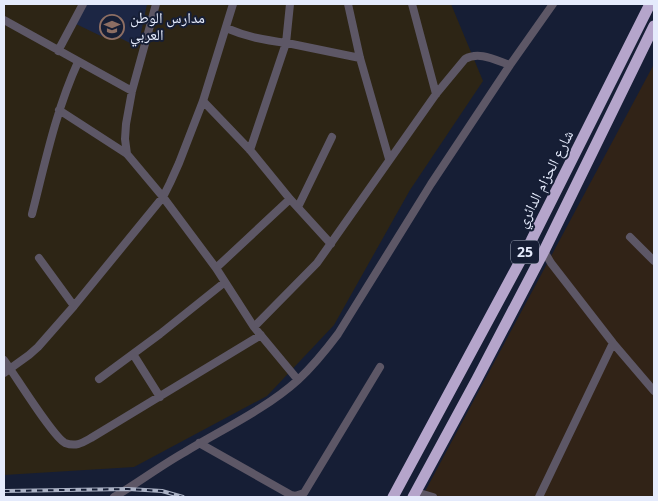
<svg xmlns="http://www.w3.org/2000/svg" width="658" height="501" viewBox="0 0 658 501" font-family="'Open Sans','Noto Naskh Arabic',sans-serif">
<rect width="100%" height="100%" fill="#161e35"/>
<!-- commercial -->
<path fill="#2d2515" d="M 4,4 L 451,4 L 483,81 L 410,190 L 334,325 L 267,396 L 134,467 L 4,475 Z"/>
<!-- industrial -->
<path fill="#312317" d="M 654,64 L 654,497 L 422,497 Z"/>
<!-- built -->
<path fill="#1c2644" d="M 87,4 L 147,4 L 138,47 L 106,31 L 103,37 L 76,24 Z"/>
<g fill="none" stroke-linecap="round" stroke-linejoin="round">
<!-- minor -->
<path stroke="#5d5766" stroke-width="8" d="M 348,4 L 360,58 L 389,159
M 412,4 L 436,94
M 4,20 L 132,91
M 226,28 C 247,37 264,40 287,43 C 311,48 336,53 360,58
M 58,51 L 83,4
M 203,101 L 250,150 L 290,199 L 331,244
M 59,110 L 127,154 L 163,197 L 216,268 L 254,327 L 298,380
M 250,150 L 286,43 L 290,4
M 127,154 L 125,139 L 126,124 L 132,91 L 156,4
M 298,207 L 332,137
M 32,214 C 45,163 56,110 78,62
M 630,237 L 654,261
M 544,251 L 551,263 L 613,343 L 654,391
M 39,258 L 74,306
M 216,268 L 290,199
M 254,327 L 317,263 L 436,94 L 465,59 C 479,51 495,60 510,65
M 133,354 L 160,397
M 4,360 C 15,375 53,437 65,443 C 76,447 82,443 91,438 L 261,335
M 4,373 L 29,355 L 38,347 L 74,306 L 163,197 L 170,183 L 179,163 L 203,101 L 233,4
M 99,379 L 160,334 L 225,282
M 199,443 L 291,495 L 295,496 L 304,493 L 380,367
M 416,492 L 433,497
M 114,497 C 138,483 160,466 185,452 C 221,430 266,409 298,380 C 313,366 326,350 338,334 L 431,184 L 510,65 L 553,4
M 539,497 L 613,343"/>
<!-- highway -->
<path stroke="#b5a5cb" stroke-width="11" d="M 393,497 L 531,241 L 650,4
M 413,497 L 477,379 L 544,251 L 654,26"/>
<defs>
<path id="rail" d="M 4,491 L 128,489 L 162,491 L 183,497"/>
</defs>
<!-- rail casing -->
<use href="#rail" stroke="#abb2c5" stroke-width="4"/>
<!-- rail -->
<use href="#rail" stroke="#161e35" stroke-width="2" stroke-dasharray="5.5" stroke-linecap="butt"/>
</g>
<!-- icons -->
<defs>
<symbol id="school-ring" viewBox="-11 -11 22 22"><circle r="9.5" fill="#161e35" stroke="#8d6e63" stroke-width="1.5"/><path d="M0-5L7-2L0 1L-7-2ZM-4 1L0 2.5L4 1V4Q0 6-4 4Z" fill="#8d6e63"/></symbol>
</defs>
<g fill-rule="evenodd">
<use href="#school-ring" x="98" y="13" width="28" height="28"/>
</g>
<g text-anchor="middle" stroke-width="4" stroke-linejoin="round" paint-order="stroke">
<!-- shield labels -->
<rect fill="#161e35" stroke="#a7aec0" stroke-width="1" x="511" y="240.5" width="28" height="23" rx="4"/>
<g font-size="14" font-weight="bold" fill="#e5ebfc">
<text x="525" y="257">25</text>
</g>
<!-- poi labels -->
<g font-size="15" fill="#e5ebfc" stroke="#161e35" text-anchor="start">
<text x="130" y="23">مدارس الوطن<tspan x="130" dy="17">العربي</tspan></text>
</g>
<!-- street labels -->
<g font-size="15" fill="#e5ebfc" stroke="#161e35">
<text transform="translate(545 179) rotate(-63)" y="5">شارع الحزام الدائري</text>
</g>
</g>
<!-- border -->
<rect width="658" height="501" fill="none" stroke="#e5ebfc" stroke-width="10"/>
</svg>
